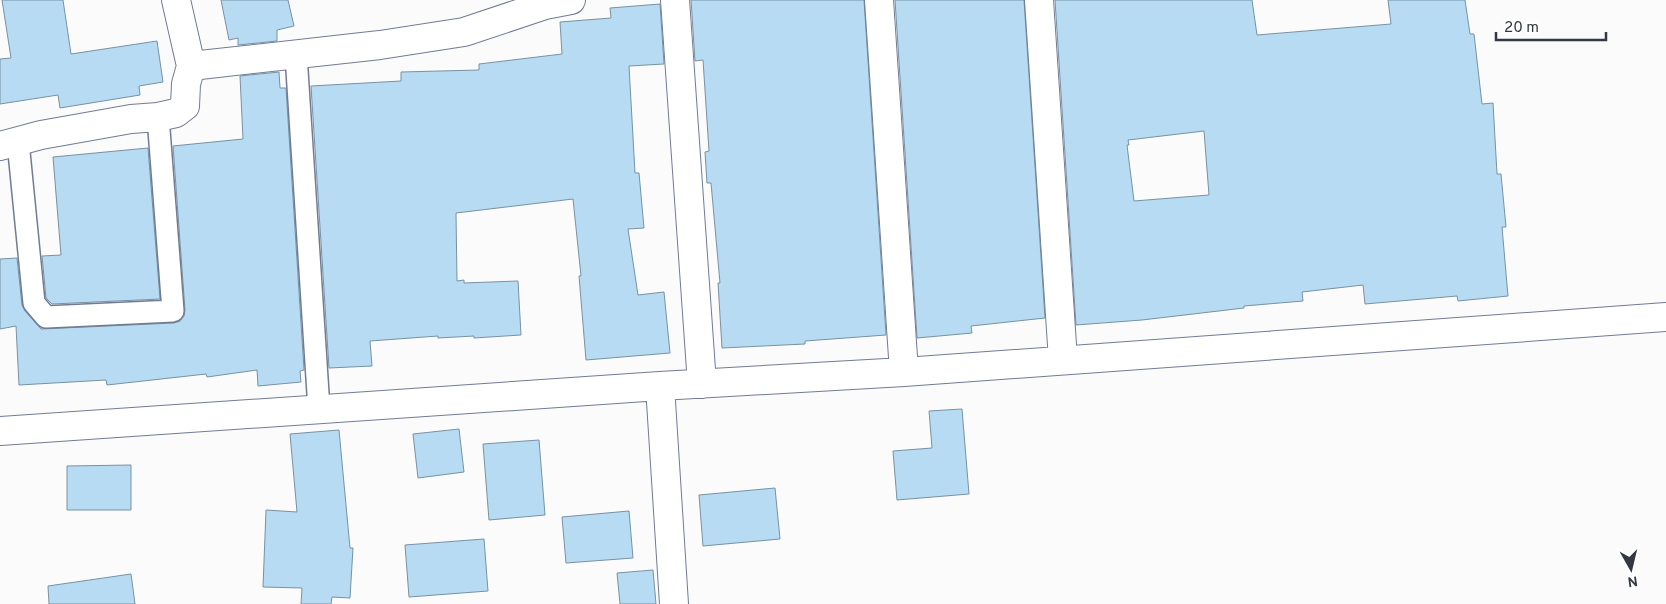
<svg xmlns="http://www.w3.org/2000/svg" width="1666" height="604" viewBox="0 0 1666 604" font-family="Overpass,sans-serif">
<rect width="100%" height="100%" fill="#fbfbfb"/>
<!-- building -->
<path fill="#b7dbf2" stroke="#7792a3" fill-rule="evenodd" d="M 2,0 L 63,0 L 71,54 L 157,41 L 163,82 L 139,86 L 140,95 L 60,108 L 58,95 L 0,104 L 0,59 L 11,58 Z
M 221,0 L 288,0 L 294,26 L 277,30 L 277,41 L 238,45 L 238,38 L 229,40 Z
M 691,0 L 864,0 L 886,335 L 805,341 L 805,344 L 722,348 L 718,283 L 720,283 L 711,183 L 707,183 L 705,152 L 709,151 L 703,60 L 695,61 Z
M 895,0 L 1024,0 L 1045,318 L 971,326 L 972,333 L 917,338 Z
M 1055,0 L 1252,0 L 1257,35 L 1391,24 L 1388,0 L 1465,0 L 1470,34 L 1474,34 L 1482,104 L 1493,103 L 1497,174 L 1501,174 L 1506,227 L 1502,227 L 1508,296 L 1458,301 L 1457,296 L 1365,304 L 1363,285 L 1302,292 L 1303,301 L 1244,306 L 1244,308 L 1142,320 L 1076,325 ZM 1204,131 L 1209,195 L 1134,201 L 1127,145 L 1129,145 L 1128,140 Z
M 660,4 L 664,64 L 629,66 L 635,173 L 639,173 L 644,228 L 628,229 L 638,295 L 664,292 L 670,353 L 586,360 L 579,276 L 581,276 L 573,199 L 456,213 L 457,281 L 464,280 L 464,283 L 518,281 L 521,335 L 474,338 L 474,336 L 438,338 L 438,336 L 370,341 L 372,366 L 329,368 L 311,86 L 401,81 L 401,72 L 479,70 L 479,64 L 562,54 L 560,22 L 611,18 L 610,8 Z
M 279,72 L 280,88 L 286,88 L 304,370 L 300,371 L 301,382 L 258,386 L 257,370 L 207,377 L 206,374 L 107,385 L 106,380 L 19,385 L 16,326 L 0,329 L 0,259 L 17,258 L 22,305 L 25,311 L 41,329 L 174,323 L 180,321 L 184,316 L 185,310 L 173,146 L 243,139 L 240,76 Z
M 148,148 L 160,299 L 52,304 L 46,298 L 42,256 L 61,255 L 53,157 Z
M 962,409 L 969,494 L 897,500 L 893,451 L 932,448 L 929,411 Z
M 459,429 L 464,472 L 418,478 L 413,434 Z
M 339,430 L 350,548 L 353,548 L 350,598 L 332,597 L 331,604 L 301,604 L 302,588 L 263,587 L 266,510 L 297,512 L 290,434 Z
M 539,440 L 545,515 L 489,520 L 483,444 Z
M 131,465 L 131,510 L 67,510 L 67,466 Z
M 775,488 L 780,539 L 703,546 L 699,495 Z
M 629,511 L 633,558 L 566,563 L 562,517 Z
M 484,539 L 488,591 L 409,597 L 405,545 Z
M 653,570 L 656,604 L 620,604 L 617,573 Z
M 131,574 L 135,604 L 49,604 L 48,586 Z"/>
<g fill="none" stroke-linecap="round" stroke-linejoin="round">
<defs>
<path id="service" d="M 296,55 L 319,409
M 18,142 L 34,303 L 46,317 L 173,311 L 158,117"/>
<path id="minor" d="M 675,0 L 702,384
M 879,0 L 904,372
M 1039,0 L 1063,360
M 191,66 L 380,45 L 464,32 L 545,5 L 571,0
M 0,146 L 41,135 L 131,119 L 158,117 L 176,113 L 185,106 L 186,84 L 191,66 L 176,0
M 660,386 L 674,604
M 0,431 L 660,386 L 904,372 L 1666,317"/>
</defs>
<!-- service casing -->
<use href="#service" stroke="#717b94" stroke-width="24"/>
<!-- minor casing -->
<use href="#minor" stroke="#717b94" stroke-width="30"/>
<!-- service -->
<use href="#service" stroke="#fff" stroke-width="21"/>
<!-- minor -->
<use href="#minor" stroke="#fff" stroke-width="28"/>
</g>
<!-- north arrow -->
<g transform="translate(1631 569) rotate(172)" stroke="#ffffff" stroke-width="4" paint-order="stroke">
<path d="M0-4L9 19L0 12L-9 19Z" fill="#333843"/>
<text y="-8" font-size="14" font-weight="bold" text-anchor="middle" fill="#333843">N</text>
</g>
<!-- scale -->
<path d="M1496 32v8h110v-8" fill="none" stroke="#333843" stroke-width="2.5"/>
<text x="1504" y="32" font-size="15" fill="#333843" stroke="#ffffff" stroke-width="4" paint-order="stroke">20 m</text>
</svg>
